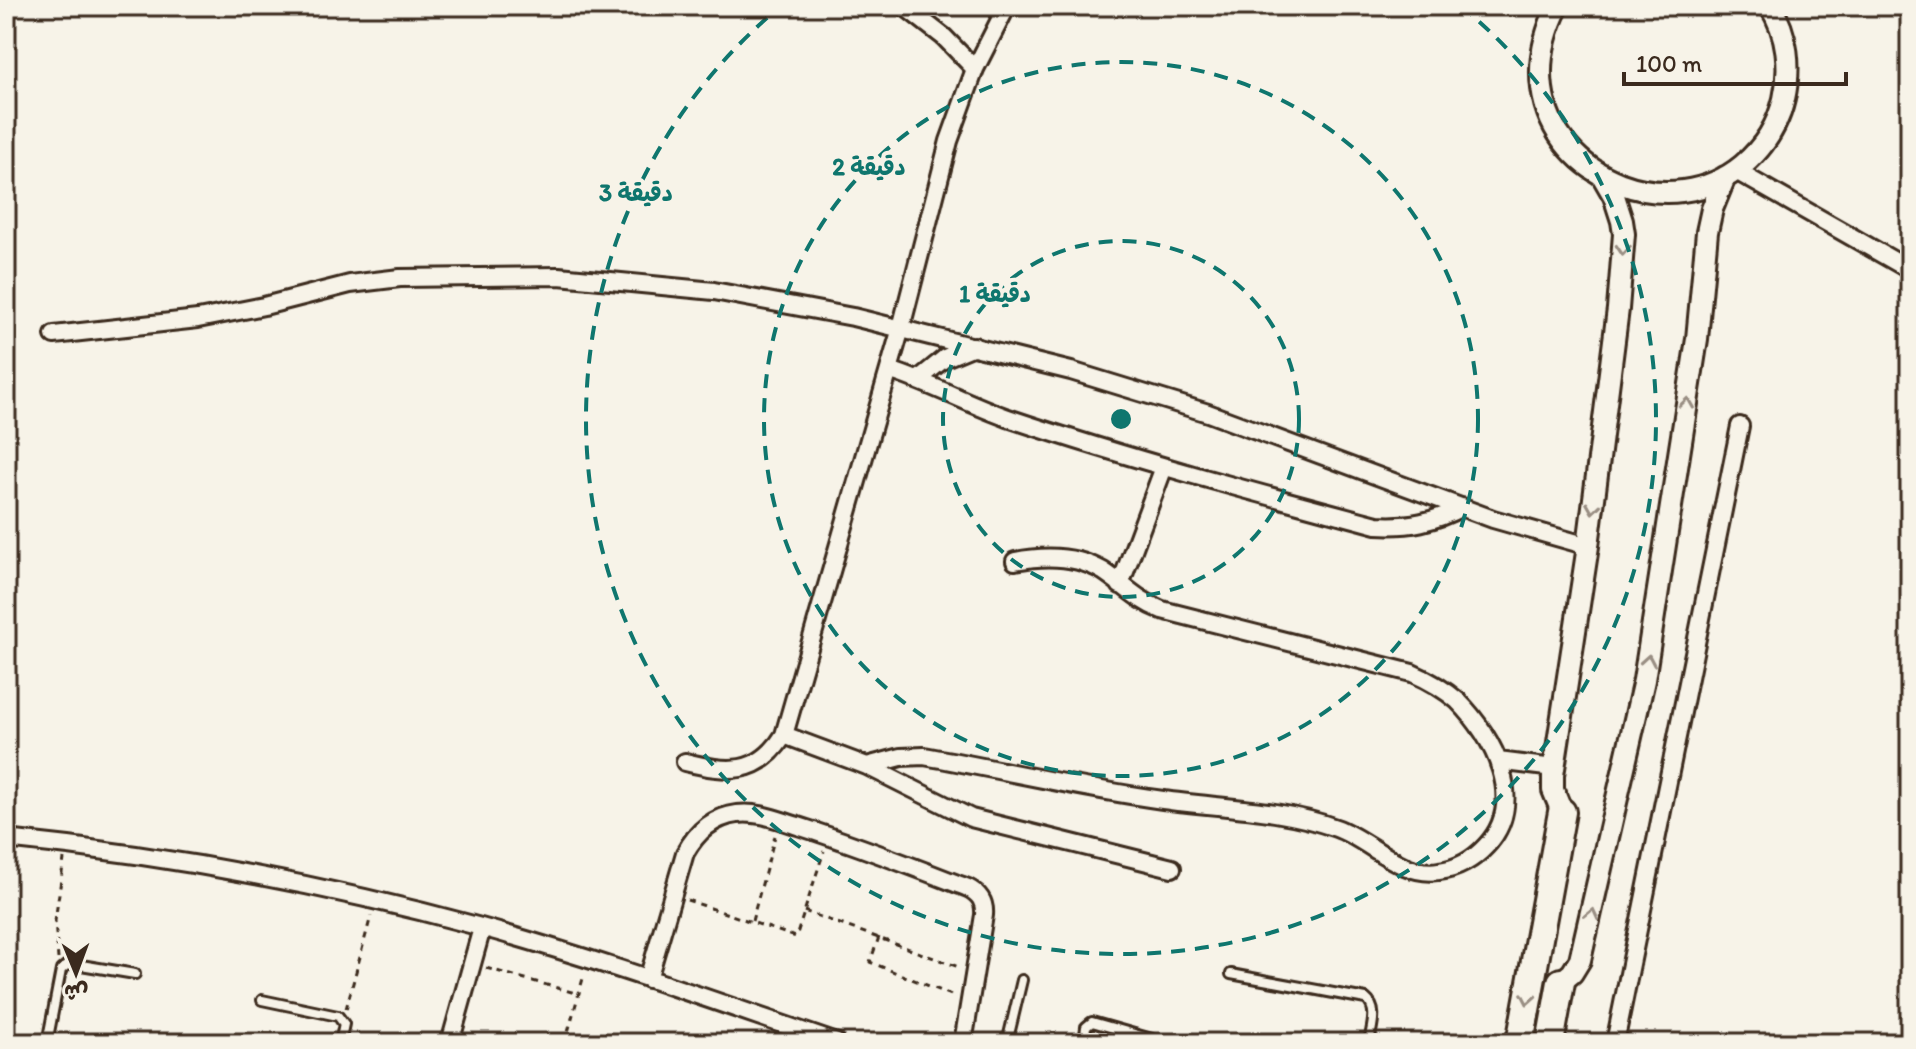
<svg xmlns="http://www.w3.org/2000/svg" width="1916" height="1049" viewBox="0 0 1916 1049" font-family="Itim,'Playpen Sans Arabic',sans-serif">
<rect width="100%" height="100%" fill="#f7f3e8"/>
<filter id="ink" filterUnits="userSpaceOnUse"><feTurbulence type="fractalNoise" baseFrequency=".0125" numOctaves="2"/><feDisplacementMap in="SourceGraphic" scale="16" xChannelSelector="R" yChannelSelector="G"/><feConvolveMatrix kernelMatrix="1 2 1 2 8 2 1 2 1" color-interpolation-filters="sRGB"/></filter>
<g filter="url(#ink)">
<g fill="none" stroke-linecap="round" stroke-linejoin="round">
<defs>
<path id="service" d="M 1231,974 L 1366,999 C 1379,1009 1371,1028 1369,1043
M 262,1000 L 338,1016 L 344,1024 L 340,1043
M 47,1043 L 61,970 L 67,965 L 75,964 L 135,974
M 1007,1043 L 1022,980
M 1084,1043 L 1086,1027 L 1092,1022 L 1166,1043"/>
<path id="minor" d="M 904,6 L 944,37 L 975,69
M 1736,171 L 1910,270
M 54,335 L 198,319 L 264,306 L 350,284 L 400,278 L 559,276 L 714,291 L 853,317 L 1071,371 L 1208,413 L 1493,519 L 1588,546
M 889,370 C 930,383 968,404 1008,418 C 1130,459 1253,492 1377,525 C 1409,527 1434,522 1462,507
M 919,379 L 945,358 L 974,346
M 1120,585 L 1164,467
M 784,735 L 867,766 L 971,818 L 1172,868
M 1498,761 L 1554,768
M 685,762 C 727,772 758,777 784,735 L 901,328 L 949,141 L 975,69 L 1007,6
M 867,766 L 901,757 L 924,756 C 1004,770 1082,789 1163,800 C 1220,808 1280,808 1336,828 C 1370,840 1400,877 1439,871 C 1457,869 1474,859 1486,846 C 1528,802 1494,737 1458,701 C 1444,689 1428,680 1412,673 L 1162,610 C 1138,601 1123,584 1103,571 C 1076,555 1045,555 1015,561
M 6,839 C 166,855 326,885 481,927 C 601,960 719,1003 837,1043
M 648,979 L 685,853 C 696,833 713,817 737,814 C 758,811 778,820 798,826 C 855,844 911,866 968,888 C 980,894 985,902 984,915 L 963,1043
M 450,1043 L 482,928
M 1615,1043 L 1740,426"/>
<path id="tertiary" d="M 1558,6 C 1545,32 1538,58 1542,88 C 1554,181 1672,224 1743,165 C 1763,148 1778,125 1784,99 C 1791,68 1788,34 1770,6
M 1562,812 L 1553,790 L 1553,775 L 1588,546 L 1618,309 L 1624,234 L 1622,221 L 1614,196 L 1603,177
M 1561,982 L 1572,973 L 1580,960 L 1644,680 L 1697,339 L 1707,232 L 1712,209 L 1725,177"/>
<path id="primary" d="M 1520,1043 L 1562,812
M 1550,1043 L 1561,982"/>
</defs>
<!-- service casing -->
<use href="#service" stroke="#3b2a1e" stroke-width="14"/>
<!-- minor casing -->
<use href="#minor" stroke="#3b2a1e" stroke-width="22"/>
<!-- tertiary casing -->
<use href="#tertiary" stroke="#3b2a1e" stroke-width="26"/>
<!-- primary casing -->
<use href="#primary" stroke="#3b2a1e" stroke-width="32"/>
<!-- path -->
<path stroke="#3b2a1e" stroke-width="3" stroke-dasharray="6 6" stroke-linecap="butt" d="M 687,900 L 796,937 L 824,851
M 804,911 L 959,967
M 752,921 L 775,836
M 879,937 L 870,962 L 956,997
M 58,959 L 55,921 L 64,859
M 486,968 L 579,994
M 346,1009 L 371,916
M 565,1043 L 584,975"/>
<!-- service -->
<use href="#service" stroke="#f7f3e8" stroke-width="8"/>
<!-- minor -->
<use href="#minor" stroke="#f7f3e8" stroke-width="16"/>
<!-- tertiary -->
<use href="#tertiary" stroke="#f7f3e8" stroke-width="20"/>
<!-- primary -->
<use href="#primary" stroke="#f7f3e8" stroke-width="26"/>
</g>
<!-- one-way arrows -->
<defs><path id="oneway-chevron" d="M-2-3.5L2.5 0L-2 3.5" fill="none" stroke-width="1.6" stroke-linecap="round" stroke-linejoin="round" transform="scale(2)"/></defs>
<g stroke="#998e83">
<use href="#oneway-chevron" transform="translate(1623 250) rotate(94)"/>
<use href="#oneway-chevron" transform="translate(1687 403) rotate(-82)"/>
<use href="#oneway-chevron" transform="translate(1593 508) rotate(98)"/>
<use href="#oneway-chevron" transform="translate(1648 660) rotate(-80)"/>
<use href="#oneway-chevron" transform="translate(1592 914) rotate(-77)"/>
<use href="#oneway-chevron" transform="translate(1528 999) rotate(100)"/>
</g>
</g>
<!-- distance rings -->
<g fill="none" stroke="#0f766e" stroke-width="4" stroke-dasharray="14 10">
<circle cx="1121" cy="419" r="178"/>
<circle cx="1121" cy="419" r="357"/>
<path d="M1461 6A535 535 0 1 1 781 6"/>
</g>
<circle cx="1121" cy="419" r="12" fill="#0f766e" stroke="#f7f3e8" stroke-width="4"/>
<g font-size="24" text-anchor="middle" font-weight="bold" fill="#0f766e" stroke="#f7f3e8" stroke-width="8" stroke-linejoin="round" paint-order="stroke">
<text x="869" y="175">2 دقيقة</text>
<text x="636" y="201">3 دقيقة</text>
<text x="995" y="302">1 دقيقة</text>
</g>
<!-- margin -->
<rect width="1916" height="1049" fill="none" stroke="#f7f3e8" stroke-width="32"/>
<rect x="16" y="16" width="1884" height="1017" fill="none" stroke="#3b2a1e" stroke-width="3" filter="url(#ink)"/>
<!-- north arrow -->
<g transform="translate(76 973) rotate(179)" stroke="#f7f3e8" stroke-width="6" paint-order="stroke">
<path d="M0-6L14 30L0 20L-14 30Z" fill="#3b2a1e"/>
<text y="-12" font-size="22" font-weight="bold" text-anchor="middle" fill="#3b2a1e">ش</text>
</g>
<!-- scale -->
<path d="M1624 72v12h222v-12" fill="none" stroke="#3b2a1e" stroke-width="4"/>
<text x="1636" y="72" font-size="24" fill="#3b2a1e" stroke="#f7f3e8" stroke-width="6" paint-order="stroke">100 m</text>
</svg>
